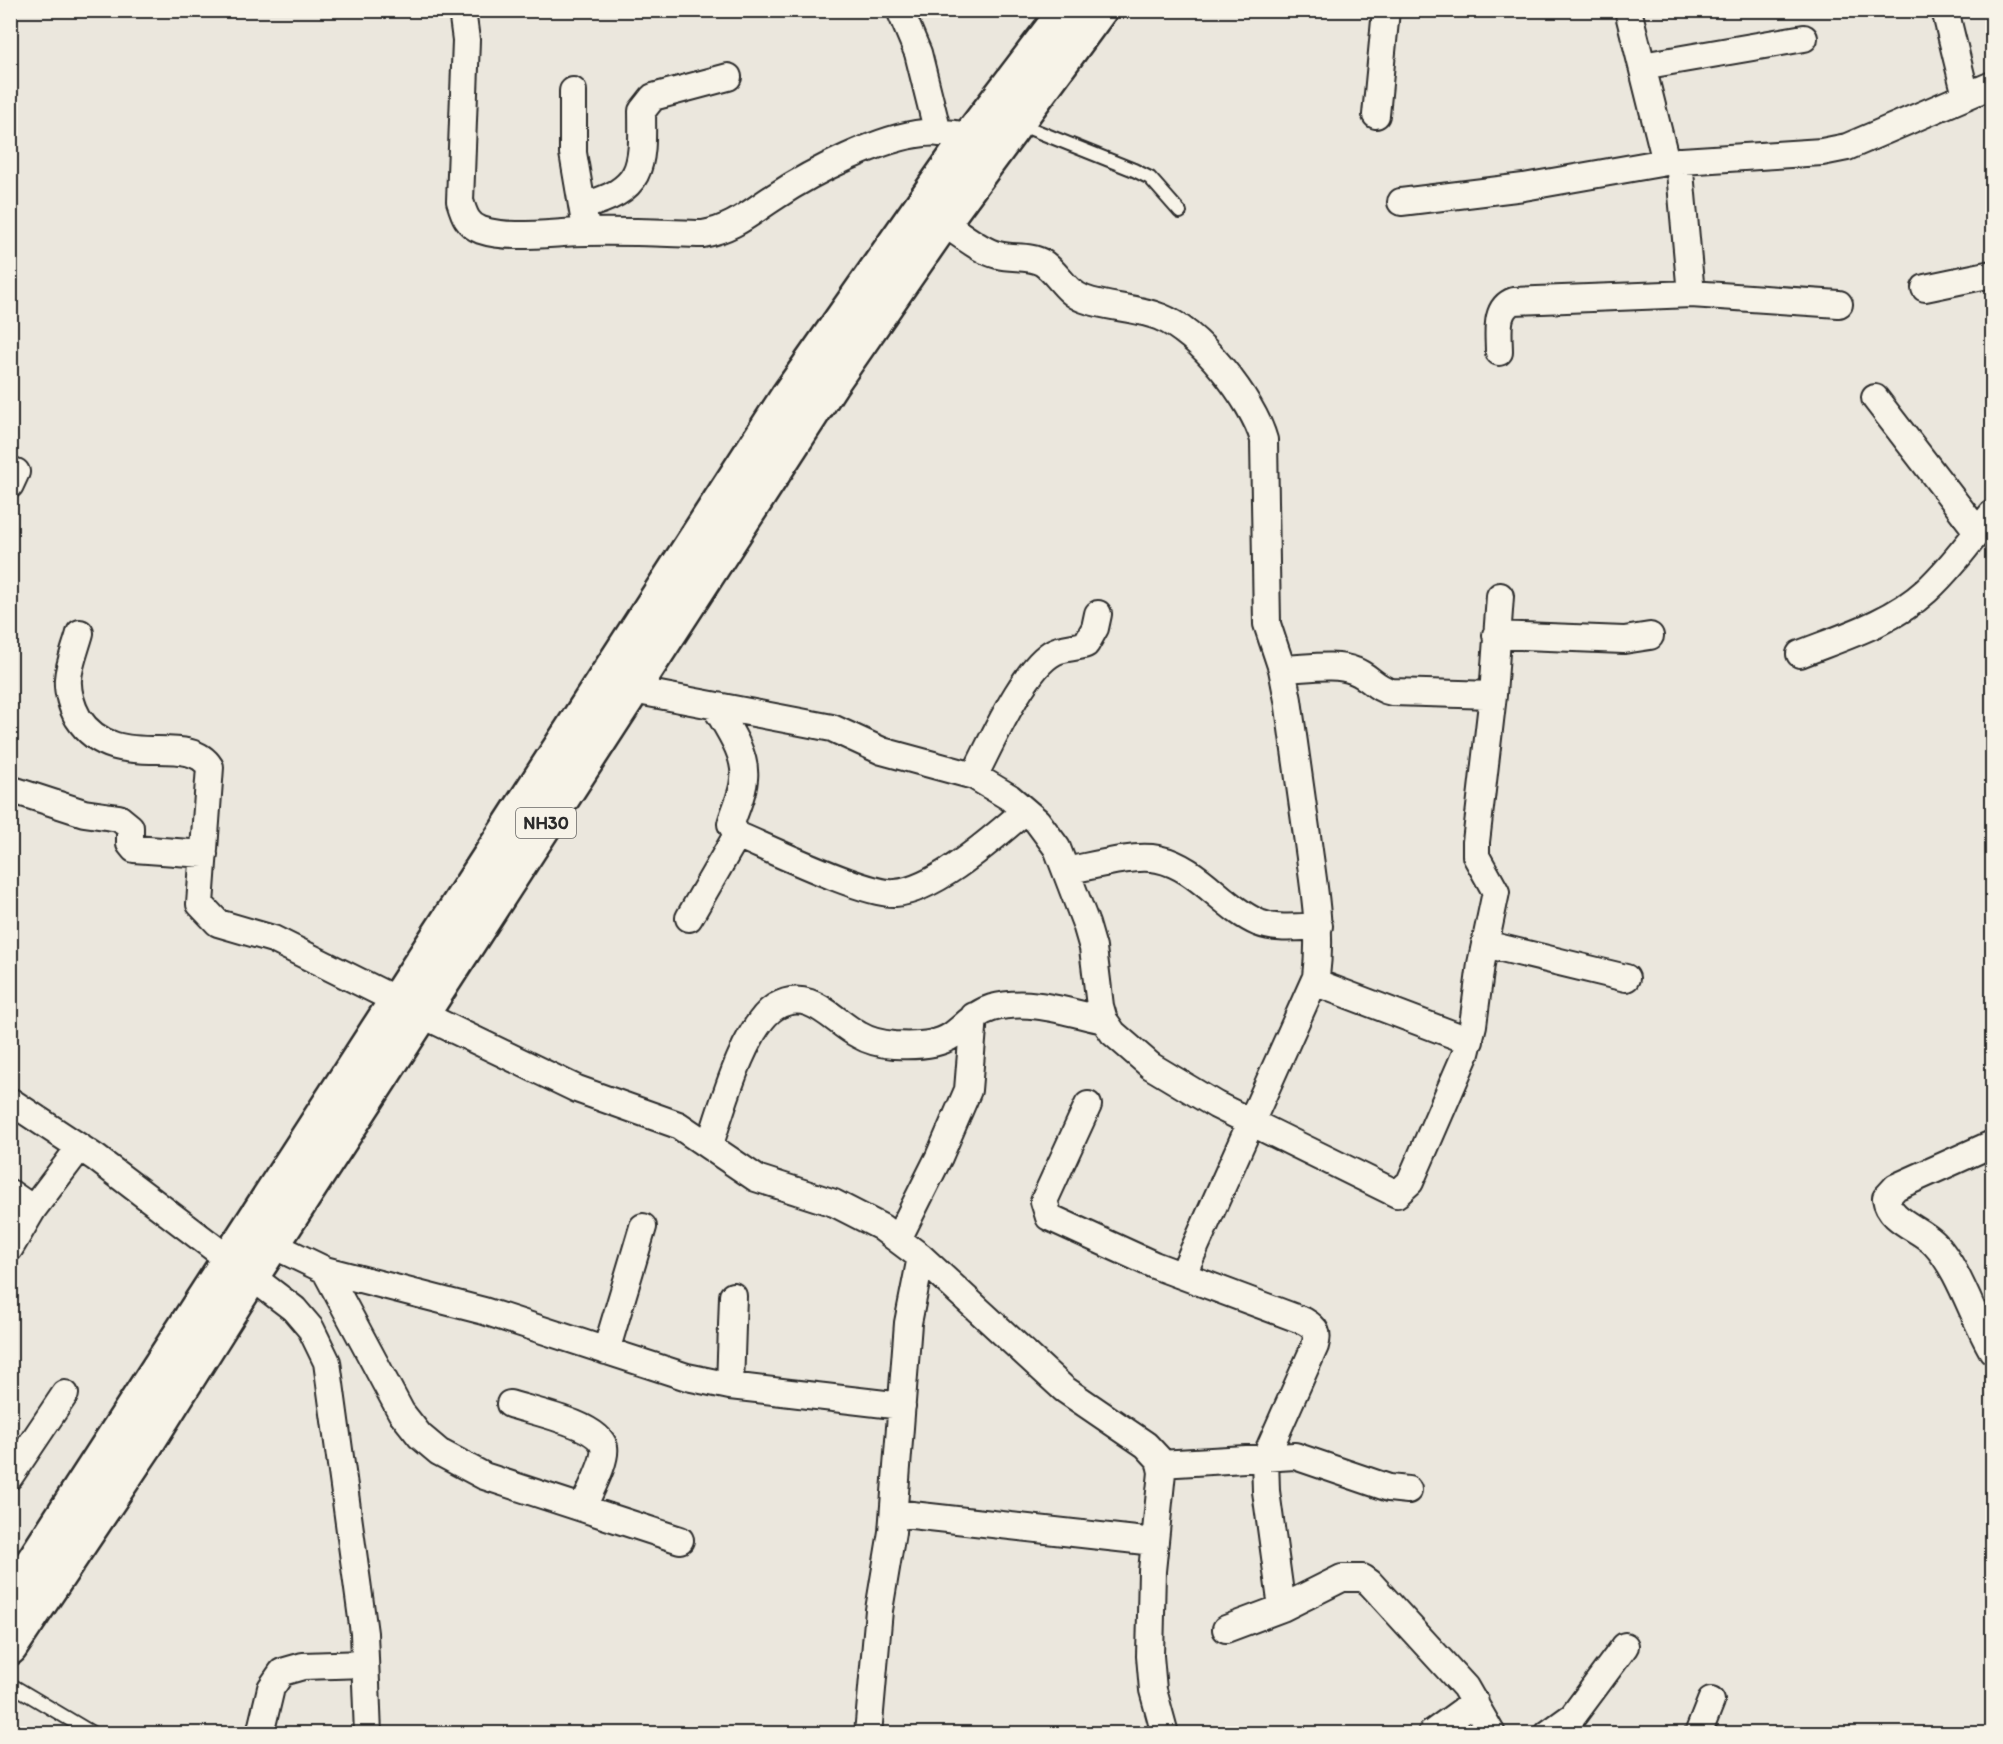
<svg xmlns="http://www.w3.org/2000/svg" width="2003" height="1744" viewBox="0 0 2003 1744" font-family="Itim,sans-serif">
<rect width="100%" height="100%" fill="#ebe7dd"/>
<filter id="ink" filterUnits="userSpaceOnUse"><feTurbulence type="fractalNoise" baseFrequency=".0167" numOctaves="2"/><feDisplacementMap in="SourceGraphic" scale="12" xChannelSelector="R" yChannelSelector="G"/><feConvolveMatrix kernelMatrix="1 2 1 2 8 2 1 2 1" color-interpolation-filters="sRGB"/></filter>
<g filter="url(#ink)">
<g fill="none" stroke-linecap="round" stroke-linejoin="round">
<defs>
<path id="lane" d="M 1019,124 L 1134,170 L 1150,178 L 1180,212
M 10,1684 L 94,1734"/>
<path id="street" d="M 462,10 L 466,40 L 460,201 C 464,214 467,225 481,230 C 510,240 556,232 587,232 C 626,231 665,233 703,234 C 735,228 749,213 776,196 C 812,172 881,137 924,133 C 939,131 955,134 970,136
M 900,10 L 918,53 L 938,133
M 1628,10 L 1666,162 L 1822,152 L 1847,147 L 1992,85
M 1945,10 L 1966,96
M 1642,66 L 1804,38
M 573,91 L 573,153 L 585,223
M 1376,115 L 1386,10
M 1679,161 L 1691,294 L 1839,304
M 1401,202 L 1524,187 L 1666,162
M 582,206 C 643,190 643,169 642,111 L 653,97 L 728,77
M 943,223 C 960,233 980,251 998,255 C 1013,259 1030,255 1043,263 C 1058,273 1065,292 1084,299 C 1108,308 1136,307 1160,317 C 1199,332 1253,400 1264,440 L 1267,624 L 1282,669 L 1288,700 C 1295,748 1301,795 1308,843 C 1314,888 1322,931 1316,977 L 1183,1274
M 1925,288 L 1992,274
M 1499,352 C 1499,334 1494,308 1514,301 L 1691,294
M 1875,398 L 1978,532
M 10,485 L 16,472
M 80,633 C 76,648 69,664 68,679 C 67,691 72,708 78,718 C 115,775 187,730 210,767 L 200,904 L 218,923 L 273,939 L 396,1000
M 1496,635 L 1624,640 L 1650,636
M 1800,654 C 1843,637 1891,623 1926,591 C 1951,568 1971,540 1992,514
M 1282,669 C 1303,669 1335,662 1355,671 C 1369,676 1376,689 1392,692 L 1493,695
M 633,690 L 832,728 L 882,751 L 974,776 L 1009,797 L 1037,821 L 1057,848 L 1086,924 L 1093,948 L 1100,1006 L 1104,1020 L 1113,1033 L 1151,1066 L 1216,1105 L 1397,1194 L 1410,1182 L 1466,1053 L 1473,1025 L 1481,964 L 1496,892 L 1476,856 L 1476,842 L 1493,695 L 1500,596
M 715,706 C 727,727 747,754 744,779 C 743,795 735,809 731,824 L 737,835 C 768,848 867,896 895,893 C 936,890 994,837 1025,811
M 974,776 C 990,746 1024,667 1054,652 C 1064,647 1076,648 1086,644 L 1095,628 L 1098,614
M 10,789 L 84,813 L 119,818 L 130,827 L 130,844 L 134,849 L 204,854
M 1066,871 C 1092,866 1133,854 1158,859 C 1198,867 1222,907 1259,923 C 1277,930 1299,927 1319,926
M 689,918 L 737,835
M 1485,944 L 1626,978
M 1314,982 L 1470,1041
M 421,1014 L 577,1089 L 678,1125 L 756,1178 L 834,1203 L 881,1227 L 921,1257 L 1064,1389 L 1146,1445 L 1159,1459 L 1162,1472 L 1152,1571 L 1150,1656 L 1153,1690 L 1165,1734
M 10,1101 L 96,1158 L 294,1309 L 311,1329 L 327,1362 L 364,1633 L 368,1734
M 1088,1105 L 1044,1201 L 1049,1217 L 1154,1265 L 1304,1321 C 1316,1328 1319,1333 1315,1346 L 1265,1458 L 1266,1491 L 1282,1608
M 710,1144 C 722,1108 744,1027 775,1007 C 810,986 832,1021 859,1035 C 869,1041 882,1044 894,1045 C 912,1046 936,1046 951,1036 C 965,1026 975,1013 992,1008 C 1029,998 1067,1012 1104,1020
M 1992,1144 L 1896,1187 L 1886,1198 C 1889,1221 1920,1228 1935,1244 C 1960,1271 1973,1318 1992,1350
M 10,1193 L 33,1209
M 898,1239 L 939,1157 L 968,1090 L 974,1016
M 273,1245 L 325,1270 L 484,1311 L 687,1377 L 730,1386 L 902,1406
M 10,1248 L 33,1209 L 80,1147
M 325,1270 L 401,1412 L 420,1436 L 439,1452 L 484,1476 L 680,1540
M 606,1351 L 643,1227
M 730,1386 L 733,1296
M 510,1404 C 531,1411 598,1424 604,1447 C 607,1461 588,1494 583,1508
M 1160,1464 L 1295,1456 L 1389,1488 L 1408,1490
M 10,1476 L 65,1394
M 894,1513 L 1154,1542
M 1226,1629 L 1282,1608 L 1342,1578 L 1363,1578 L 1370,1583 L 1465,1687 L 1492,1734
M 260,1734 L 271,1688 L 282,1672 L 303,1666 L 365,1664
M 868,1734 L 879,1610 L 892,1532 L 908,1323 L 921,1257
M 1431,1734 L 1475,1702
M 1548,1734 L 1573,1716 L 1625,1646
M 1698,1734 L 1711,1701"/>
<path id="highway" d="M 10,1597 L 787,397 L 970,136 L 1066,10
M 10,1648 L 146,1445 L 251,1278 L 832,383 L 943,223 L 1100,10"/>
</defs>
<!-- lane casing -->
<use href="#lane" stroke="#2b2b2b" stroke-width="16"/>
<!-- street casing -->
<use href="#street" stroke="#2b2b2b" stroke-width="30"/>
<!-- highway casing -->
<use href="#highway" stroke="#2b2b2b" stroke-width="38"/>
<!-- lane -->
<use href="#lane" stroke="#f7f3e8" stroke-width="12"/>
<!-- street -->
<use href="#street" stroke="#f7f3e8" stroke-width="26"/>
<!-- highway -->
<use href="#highway" stroke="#f7f3e8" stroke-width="33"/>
</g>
</g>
<g text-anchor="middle" stroke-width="4.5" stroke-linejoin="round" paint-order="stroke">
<!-- shield labels -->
<rect fill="#f7f3e8" stroke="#686764" stroke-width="1.5" x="516" y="808" width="60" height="30" rx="4.5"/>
<g font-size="18" font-weight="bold" fill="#2b2b2b">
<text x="546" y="829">NH30</text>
</g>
</g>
<!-- margin -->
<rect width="2003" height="1744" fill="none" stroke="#f7f3e8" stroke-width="36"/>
<rect x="18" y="18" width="1967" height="1708" fill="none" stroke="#2b2b2b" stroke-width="2" filter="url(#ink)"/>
</svg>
